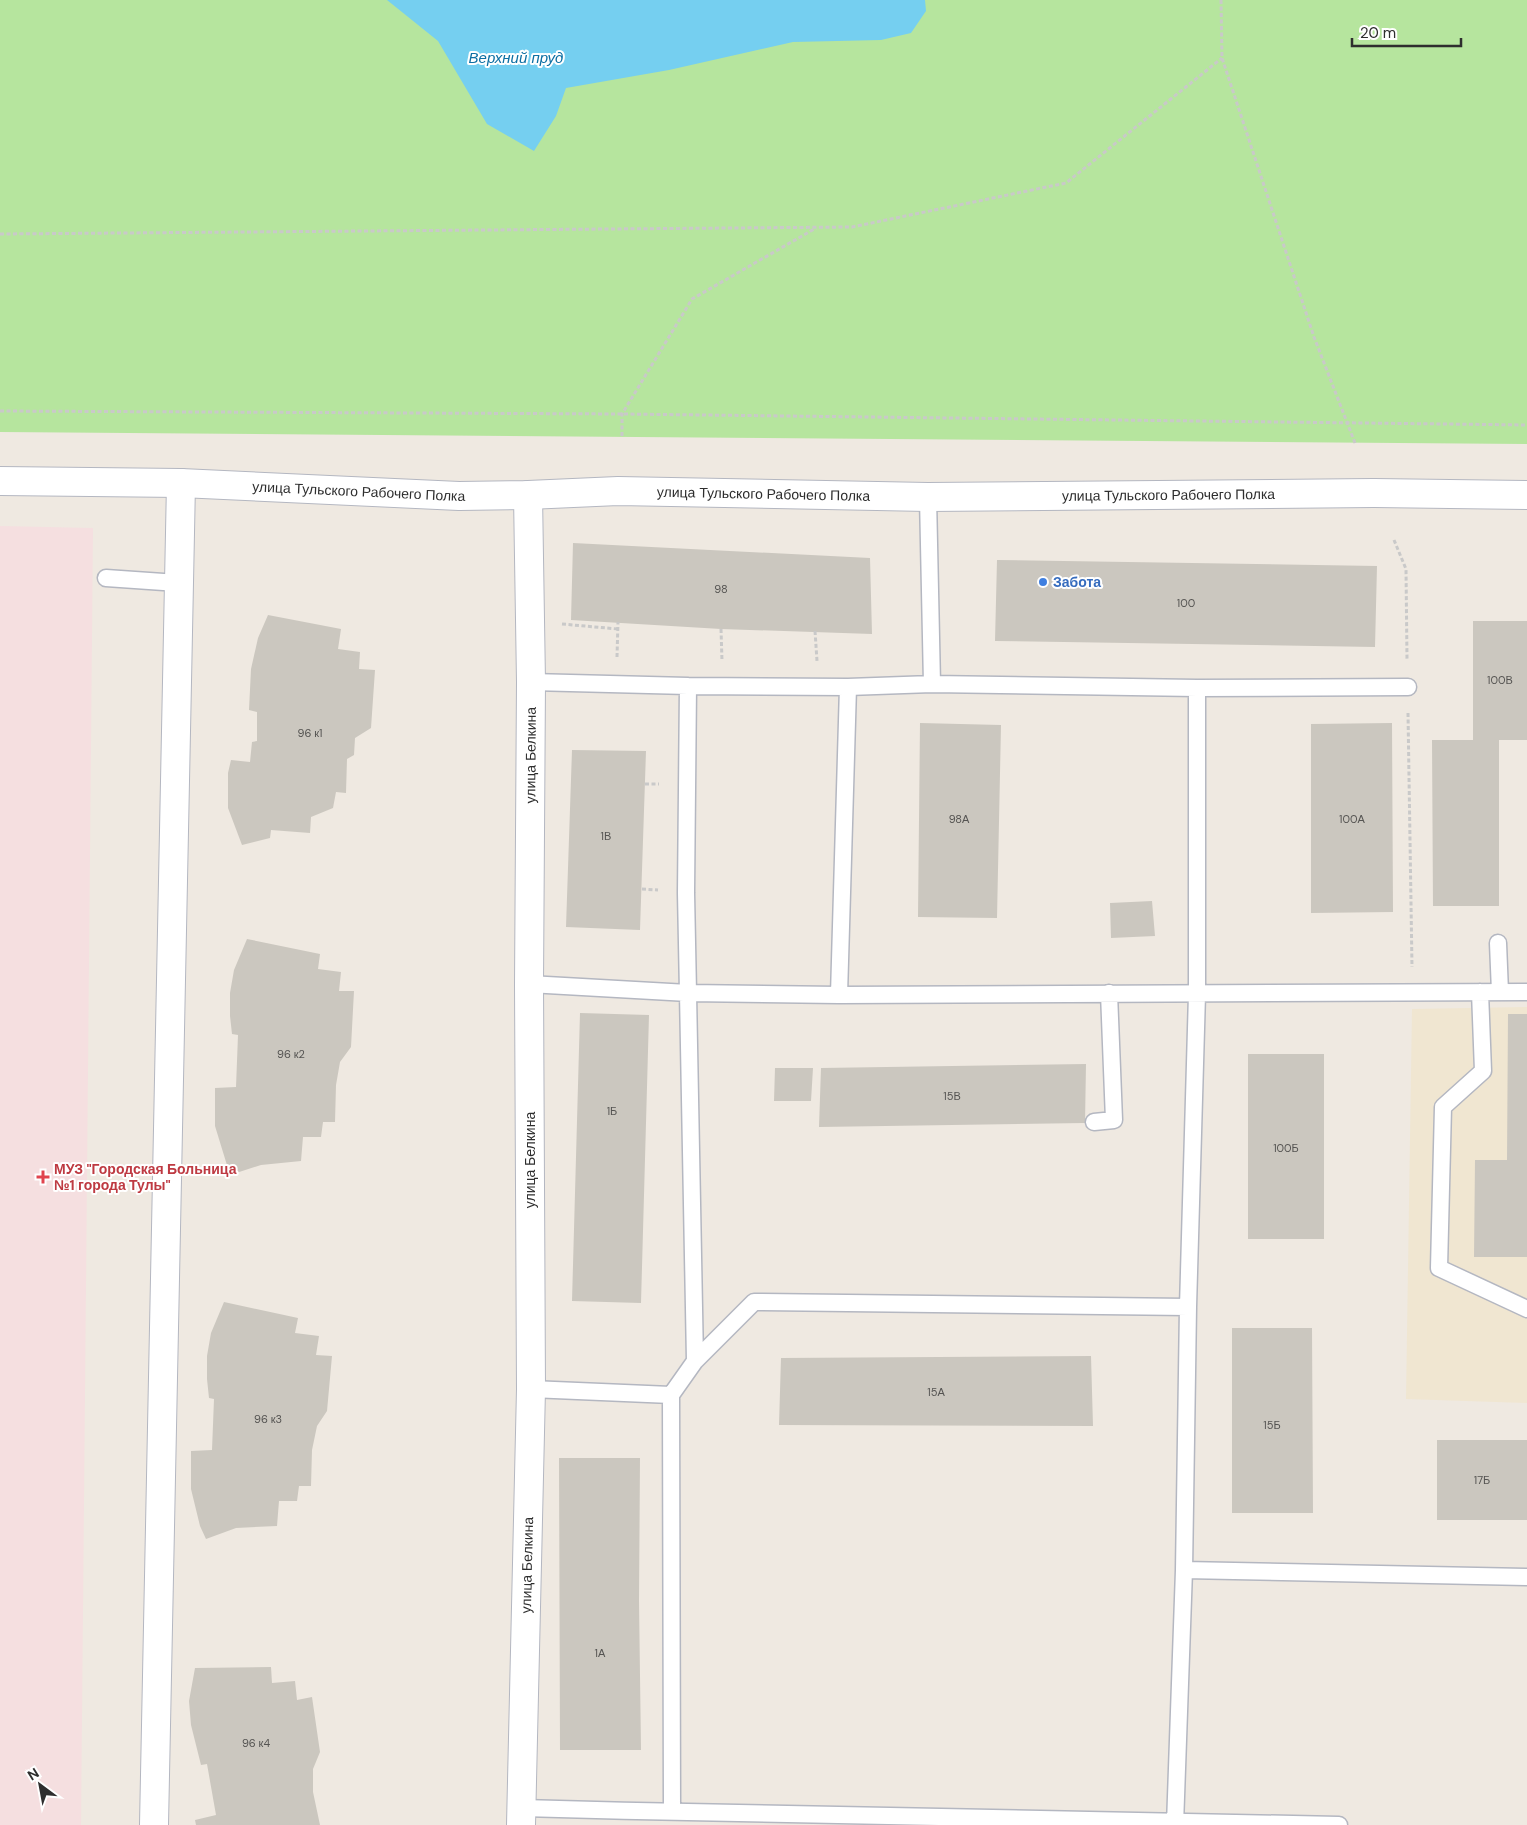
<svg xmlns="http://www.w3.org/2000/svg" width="1527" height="1825" viewBox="0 0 1527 1825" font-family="'DM Sans',sans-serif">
<rect width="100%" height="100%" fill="#efe9e1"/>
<!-- education -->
<path fill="#f0e6d1" d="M 1527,1007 L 1527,1403 L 1406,1399 L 1412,1009 Z"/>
<!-- medical -->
<path fill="#f5dfe0" d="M 0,526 L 93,528 L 81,1825 L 0,1825 Z"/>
<!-- green -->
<path fill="#b6e59e" d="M 0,0 L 1527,0 L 1527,444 L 0,432 Z"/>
<!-- water -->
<path fill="#75cff0" d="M 387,0 L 925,0 L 926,11 L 911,33 L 881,40 L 793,42 L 669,70 L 566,88 L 556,116 L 534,151 L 487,124 L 438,41 Z"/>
<!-- building -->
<path fill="#cbc7bf" d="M 573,543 L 870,558 L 872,634 L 721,629 L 571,620 Z
M 997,560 L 1377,566 L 1375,647 L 995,641 Z
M 268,615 L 341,629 L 338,649 L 360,652 L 359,669 L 375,670 L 371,728 L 355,738 L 354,755 L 347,759 L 346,793 L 336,792 L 333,808 L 311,817 L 310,833 L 271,830 L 270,838 L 242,845 L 228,808 L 228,773 L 231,760 L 250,762 L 252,742 L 257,741 L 257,712 L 249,710 L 251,669 L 258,638 Z
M 1473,621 L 1527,621 L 1527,740 L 1499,740 L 1499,906 L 1433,906 L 1432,740 L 1473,740 Z
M 920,723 L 1001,725 L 997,918 L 918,917 Z
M 1392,723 L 1393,912 L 1311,913 L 1311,724 Z
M 572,750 L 646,751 L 640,930 L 566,927 Z
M 1152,901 L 1155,936 L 1111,938 L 1110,903 Z
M 247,939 L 320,954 L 318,969 L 341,972 L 339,991 L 354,991 L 351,1047 L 340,1062 L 336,1085 L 335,1122 L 323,1122 L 321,1137 L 303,1137 L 301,1161 L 261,1165 L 230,1175 L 215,1126 L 215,1088 L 236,1087 L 238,1035 L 232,1034 L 230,1016 L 230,993 L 234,970 Z
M 580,1013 L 649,1015 L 641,1303 L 572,1301 Z
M 1508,1014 L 1527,1014 L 1527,1257 L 1474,1257 L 1475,1160 L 1507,1160 Z
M 1248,1054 L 1324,1054 L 1324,1239 L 1248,1239 Z
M 1086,1064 L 1085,1123 L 819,1127 L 821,1068 Z
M 775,1068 L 813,1068 L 811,1101 L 774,1101 Z
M 224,1302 L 298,1318 L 295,1333 L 319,1336 L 316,1355 L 332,1356 L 327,1411 L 317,1426 L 312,1450 L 311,1486 L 299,1486 L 297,1501 L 279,1501 L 277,1526 L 236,1528 L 206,1539 L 200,1526 L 191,1489 L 191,1451 L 212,1450 L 214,1399 L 209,1398 L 207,1379 L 207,1356 L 211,1333 Z
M 1232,1328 L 1312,1328 L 1313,1513 L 1232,1513 Z
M 1091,1356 L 1093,1426 L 779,1425 L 781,1358 Z
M 1437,1440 L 1527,1440 L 1527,1520 L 1437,1520 Z
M 559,1458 L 640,1458 L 639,1601 L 641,1750 L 560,1750 Z
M 271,1667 L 272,1683 L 295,1681 L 297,1700 L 312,1697 L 320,1752 L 313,1769 L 313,1792 L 320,1825 L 196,1825 L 195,1820 L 216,1815 L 207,1764 L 201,1765 L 191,1725 L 189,1701 L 195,1668 Z"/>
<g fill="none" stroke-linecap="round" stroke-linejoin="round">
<defs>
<path id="service" d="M 106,578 L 178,583
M 531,682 L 688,686 L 686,893 L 688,993 L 839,995 L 1527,992
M 932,684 L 1197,688 L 1408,687
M 688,686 L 848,687 L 839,995
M 848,687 L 932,684 L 928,497
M 1498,943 L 1500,992
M 529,984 L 688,993 L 695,1361 L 671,1395
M 1480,992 L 1483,1071 L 1443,1107 L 1439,1268 L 1527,1309
M 1094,1122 L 1114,1120 L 1109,993
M 1188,1307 L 1197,994 L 1197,688
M 695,1361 L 754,1302 L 1188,1307 L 1184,1570 L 1175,1825
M 531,1389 L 671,1395 L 672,1812
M 1184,1570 L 1527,1577
M 522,1808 C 794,1816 1066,1817 1339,1825"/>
<g id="minor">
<path id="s1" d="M 0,481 L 181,483 L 459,496 L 528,495 L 618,491 L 928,497 L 1374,493 L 1527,495"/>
<path d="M 154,1825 L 181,483"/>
<path id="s2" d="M 521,1825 L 531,1389 L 529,984 L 531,682 L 528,495"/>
</g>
</defs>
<!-- service casing -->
<use href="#service" stroke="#b4b7c1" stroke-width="19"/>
<!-- minor casing -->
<use href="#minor" stroke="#b4b7c1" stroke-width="30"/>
<!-- path -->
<path stroke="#c9c9c9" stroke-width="3" stroke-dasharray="4 2.5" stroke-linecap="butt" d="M 1221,0 L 1222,58 L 1314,337 L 1355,443
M 0,234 L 852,227 L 1066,183 L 1222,58
M 0,411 L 622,414 L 1527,425
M 622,436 L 622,414 L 692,299 L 816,228
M 1394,540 L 1406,569 L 1407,659
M 562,624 L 618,629
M 721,629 L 722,661
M 815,631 L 817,661
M 617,657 L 618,622
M 1408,713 L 1412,967
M 645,784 L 659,784
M 642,889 L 658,890"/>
<!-- service -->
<use href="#service" stroke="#fff" stroke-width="16"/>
<!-- minor -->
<use href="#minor" stroke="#fff" stroke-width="28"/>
</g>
<!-- markers -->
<circle fill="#3f7fe0" stroke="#fff" stroke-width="2" cx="1043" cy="582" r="5"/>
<path fill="#e0444e" stroke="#fff" stroke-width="2" d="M40.5 1169.5h5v5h5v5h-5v5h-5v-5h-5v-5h5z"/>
<g text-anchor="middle" stroke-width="4" stroke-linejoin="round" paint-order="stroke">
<!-- number labels -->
<g font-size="11" fill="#555452">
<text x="721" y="593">98</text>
<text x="1186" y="607">100</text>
<text x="1500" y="684">100В</text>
<text x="310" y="737">96 к1</text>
<text x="959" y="823">98А</text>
<text x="1352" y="823">100А</text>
<text x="606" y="840">1В</text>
<text x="291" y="1058">96 к2</text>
<text x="952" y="1100">15В</text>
<text x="612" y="1115">1Б</text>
<text x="1286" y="1152">100Б</text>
<text x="936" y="1396">15А</text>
<text x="268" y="1423">96 к3</text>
<text x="1272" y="1429">15Б</text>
<text x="1482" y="1484">17Б</text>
<text x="600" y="1657">1А</text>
<text x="256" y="1747">96 к4</text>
</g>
<!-- street labels -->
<g font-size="14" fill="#2e2e2e" stroke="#fff">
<text dy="5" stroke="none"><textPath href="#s1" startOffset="359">улица Тульского Рабочего Полка</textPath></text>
<text dy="5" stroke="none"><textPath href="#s1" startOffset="764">улица Тульского Рабочего Полка</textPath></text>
<text dy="5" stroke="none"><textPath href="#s1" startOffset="1169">улица Тульского Рабочего Полка</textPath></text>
<text dy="5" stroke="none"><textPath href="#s2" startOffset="1070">улица Белкина</textPath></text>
<text transform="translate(530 1160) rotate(-90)" y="5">улица Белкина</text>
<text dy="5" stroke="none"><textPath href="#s2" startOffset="260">улица Белкина</textPath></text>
</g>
<!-- shop labels -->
<g font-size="14" font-weight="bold" fill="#366cbe" stroke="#fff" text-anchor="start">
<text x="1053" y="587">Забота</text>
</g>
<!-- health labels -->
<g font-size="14" font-weight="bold" fill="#be3a42" stroke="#fff" text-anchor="start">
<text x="54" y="1174">МУЗ "Городская Больница<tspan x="54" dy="16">№1 города Тулы"</tspan></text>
</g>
<!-- water labels -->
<g font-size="15" font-style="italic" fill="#0d6fa3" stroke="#fff">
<text x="516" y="63">Верхний пруд</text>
</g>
</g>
<!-- north arrow -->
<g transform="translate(40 1785) rotate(328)" stroke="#ffffff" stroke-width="4" paint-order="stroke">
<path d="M0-4L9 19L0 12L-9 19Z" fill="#2e2e2e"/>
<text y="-8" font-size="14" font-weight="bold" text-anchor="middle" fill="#2e2e2e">N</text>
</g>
<!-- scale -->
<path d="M1352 38v8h109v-8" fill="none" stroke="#2e2e2e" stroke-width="2.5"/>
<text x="1360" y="38" font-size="15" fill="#2e2e2e" stroke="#ffffff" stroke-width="4" paint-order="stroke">20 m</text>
</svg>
